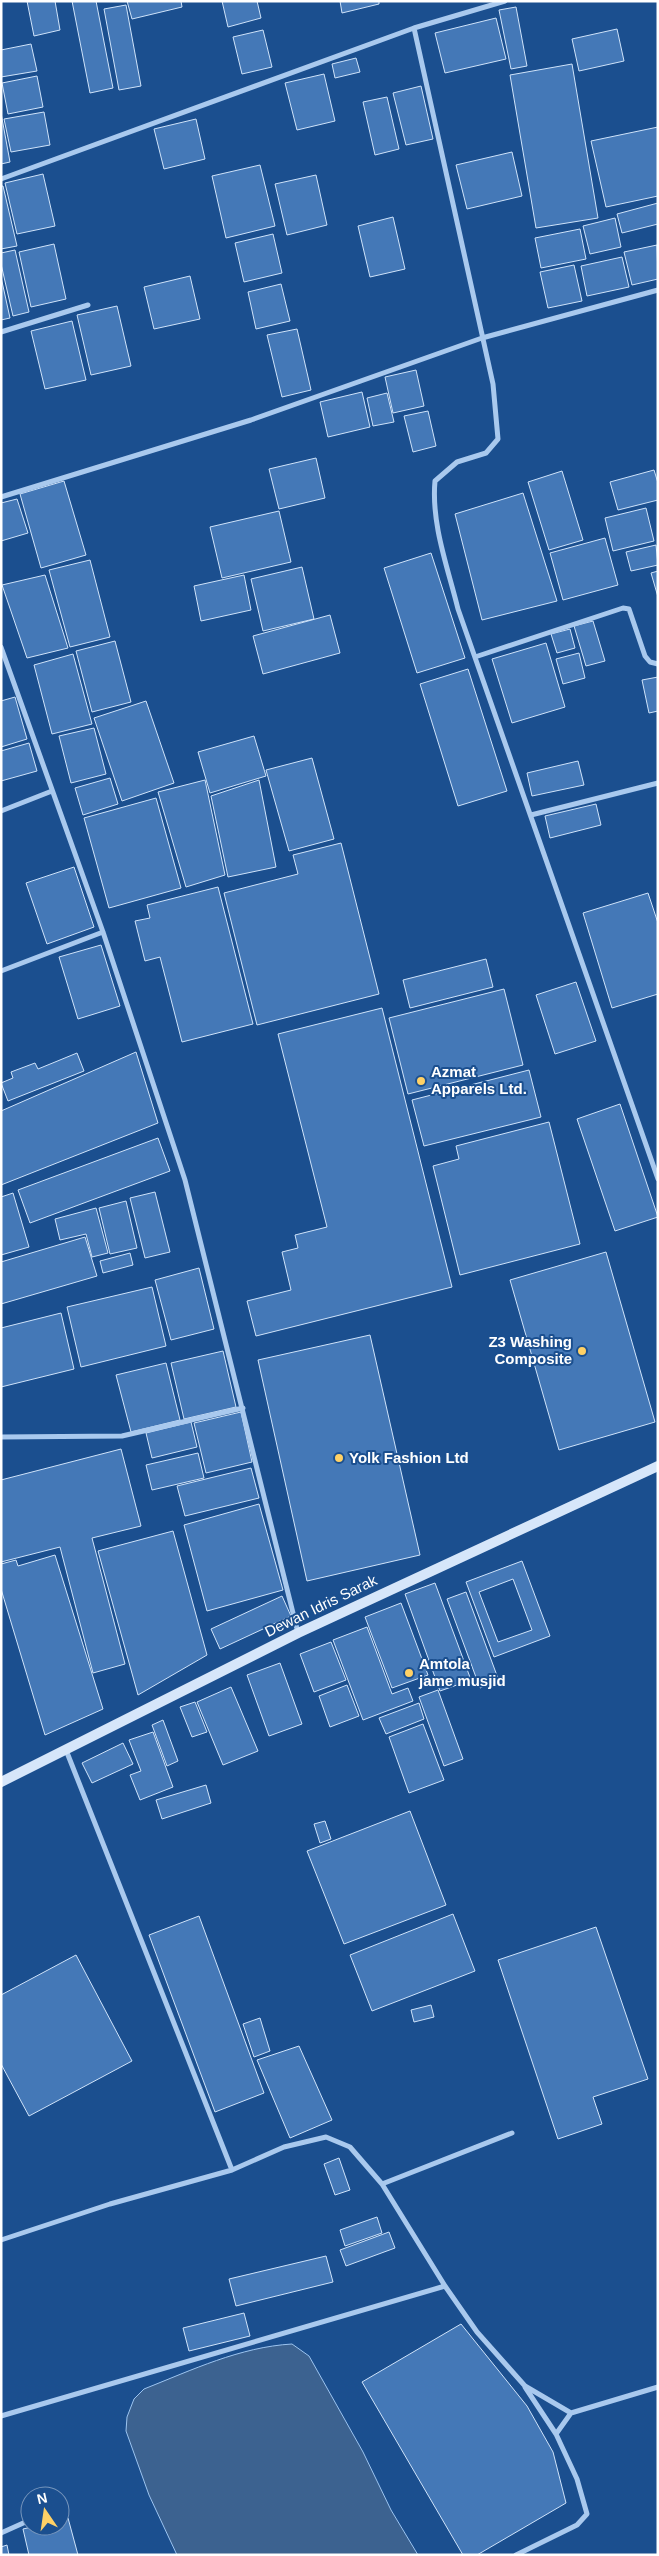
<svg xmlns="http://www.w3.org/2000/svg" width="659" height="2556" viewBox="0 0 659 2556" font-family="Arial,sans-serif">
<rect width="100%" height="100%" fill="#1b4f8f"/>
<!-- water -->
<path fill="#3c6290" stroke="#9cc4f0" d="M 292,2344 L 309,2356 L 363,2452 L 391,2510 L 418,2555 L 177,2555 L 149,2495 L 126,2431 L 127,2417 L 134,2399 L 144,2389 C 192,2370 240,2347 292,2344 Z"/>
<!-- building -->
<path fill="#4478b7" stroke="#cfe3fa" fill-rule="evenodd" d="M 27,1 L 55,1 L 60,30 L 34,36 Z
M 72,1 L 96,1 L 113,88 L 90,93 Z
M 127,1 L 181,1 L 182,7 L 132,19 Z
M 222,1 L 257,1 L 261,18 L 228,27 Z
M 340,1 L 379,1 L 379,4 L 342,13 Z
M 126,5 L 141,86 L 119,90 L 104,9 Z
M 516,7 L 527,66 L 511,69 L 499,10 Z
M 496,18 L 506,59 L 445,73 L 435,33 Z
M 617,29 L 624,61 L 579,71 L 572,39 Z
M 263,30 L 272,67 L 242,74 L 233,37 Z
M 31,44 L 37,71 L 1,77 L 1,50 Z
M 356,58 L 360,72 L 335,78 L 332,64 Z
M 572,64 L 598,218 L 536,228 L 510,75 Z
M 324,74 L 335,121 L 297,130 L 285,83 Z
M 37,76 L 43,107 L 8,114 L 2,83 Z
M 421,86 L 433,139 L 406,145 L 393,93 Z
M 387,97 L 399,149 L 375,155 L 363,102 Z
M 44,112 L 50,145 L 11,152 L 4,119 Z
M 1,113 L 10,162 L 1,164 Z
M 196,119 L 205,159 L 164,169 L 154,129 Z
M 658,127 L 658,196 L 606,207 L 591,141 Z
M 512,152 L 522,196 L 467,209 L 456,165 Z
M 260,165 L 275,226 L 226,238 L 212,176 Z
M 43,174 L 55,226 L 17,234 L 5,183 Z
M 316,175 L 327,225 L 287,235 L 275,184 Z
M 1,186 L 3,186 L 17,246 L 1,249 Z
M 658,203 L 658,224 L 622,233 L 617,214 Z
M 393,217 L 405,269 L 370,277 L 358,226 Z
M 615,218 L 621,247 L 590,254 L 583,226 Z
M 580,229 L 586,259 L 541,268 L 535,238 Z
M 273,234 L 282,273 L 244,282 L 235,243 Z
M 54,244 L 66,299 L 31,307 L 19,252 Z
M 657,245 L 658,279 L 632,285 L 624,252 Z
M 15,250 L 29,312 L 13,316 L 1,264 L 1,253 Z
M 622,257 L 629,287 L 587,296 L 581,266 Z
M 574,265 L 582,301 L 548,308 L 540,272 Z
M 190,276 L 200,319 L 154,329 L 144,287 Z
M 1,277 L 10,318 L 1,320 Z
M 281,284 L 290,321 L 256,329 L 248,292 Z
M 117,306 L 131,366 L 91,375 L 77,315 Z
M 72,321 L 86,380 L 45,389 L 31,331 Z
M 297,329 L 311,390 L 282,397 L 267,335 Z
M 416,370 L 424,406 L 393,413 L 385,377 Z
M 362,392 L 370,427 L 328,437 L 320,402 Z
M 387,393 L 394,422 L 373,426 L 367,398 Z
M 428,411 L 436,446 L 413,452 L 404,416 Z
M 316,458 L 325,498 L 279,509 L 269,469 Z
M 654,470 L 658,483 L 658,500 L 618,510 L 610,482 Z
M 562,471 L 583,540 L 549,550 L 528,482 Z
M 64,481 L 86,555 L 41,568 L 20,494 Z
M 523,493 L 557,601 L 482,620 L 455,514 Z
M 17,499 L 28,533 L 1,541 L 1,503 Z
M 646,508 L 654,541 L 613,551 L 605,518 Z
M 279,511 L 291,562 L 222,578 L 210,527 Z
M 605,538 L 618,585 L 563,600 L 550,553 Z
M 656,545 L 658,565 L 631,571 L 626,552 Z
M 431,553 L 465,658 L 417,673 L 384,568 Z
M 90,560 L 110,637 L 70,647 L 49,570 Z
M 302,567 L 314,619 L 263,631 L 251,579 Z
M 658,571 L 658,597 L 651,573 Z
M 45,575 L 68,648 L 27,658 L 2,585 Z
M 244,575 L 251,610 L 201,621 L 194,586 Z
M 330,615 L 340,653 L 263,674 L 253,636 Z
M 593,621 L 605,661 L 586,666 L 574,626 Z
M 570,629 L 575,648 L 557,653 L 551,634 Z
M 115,641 L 131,702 L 92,712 L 76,651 Z
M 546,643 L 565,707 L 512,723 L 492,659 Z
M 579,653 L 585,678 L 563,684 L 556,659 Z
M 73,654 L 92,724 L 52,734 L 34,665 Z
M 468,669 L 507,791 L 458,806 L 420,684 Z
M 658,677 L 658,711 L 649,713 L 642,680 Z
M 15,697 L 27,739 L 1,747 L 1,701 Z
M 146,701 L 174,783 L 122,801 L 94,718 Z
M 94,728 L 106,774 L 71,783 L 59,736 Z
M 254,736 L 266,776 L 210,793 L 198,752 Z
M 29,743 L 37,771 L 1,781 L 1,751 Z
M 312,758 L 334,839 L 289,851 L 266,770 Z
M 578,761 L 584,785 L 532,796 L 527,773 Z
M 110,778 L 118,804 L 83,815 L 75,788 Z
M 205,780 L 225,875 L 186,887 L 158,792 Z
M 259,780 L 276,867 L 228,877 L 211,796 Z
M 156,798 L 181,888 L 109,908 L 84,818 Z
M 596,804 L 601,825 L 550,838 L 545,816 Z
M 341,843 L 379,994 L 257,1025 L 224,893 L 298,874 L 293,855 Z
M 74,867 L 94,927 L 47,944 L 26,883 Z
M 218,887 L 253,1024 L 182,1042 L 160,957 L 145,961 L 135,921 L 150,918 L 147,905 Z
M 648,893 L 658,923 L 658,994 L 612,1008 L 583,913 Z
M 101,945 L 120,1006 L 78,1019 L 59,957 Z
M 486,959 L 493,987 L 410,1008 L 403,980 Z
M 576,982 L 596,1041 L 555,1054 L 536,995 Z
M 504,989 L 523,1065 L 408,1094 L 389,1018 Z
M 382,1008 L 452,1287 L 256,1336 L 247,1301 L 291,1290 L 282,1252 L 298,1248 L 295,1235 L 327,1227 L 278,1034 Z
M 136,1052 L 158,1123 L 1,1185 L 1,1111 Z
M 77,1053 L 84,1071 L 8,1101 L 1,1083 L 13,1078 L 11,1072 L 35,1063 L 38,1069 Z
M 529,1070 L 541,1117 L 424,1146 L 412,1100 Z
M 620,1104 L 658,1217 L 615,1231 L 577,1119 Z
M 549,1122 L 580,1244 L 460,1275 L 433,1166 L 459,1159 L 456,1146 Z
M 158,1138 L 170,1171 L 30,1223 L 18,1190 Z
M 155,1192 L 170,1252 L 145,1258 L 130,1198 Z
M 13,1193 L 29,1247 L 1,1255 L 1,1197 Z
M 126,1201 L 137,1248 L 110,1254 L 99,1208 Z
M 96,1208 L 108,1253 L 92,1257 L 86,1234 L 60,1240 L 55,1219 Z
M 85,1237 L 97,1276 L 1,1304 L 1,1262 Z
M 606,1252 L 655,1422 L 559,1450 L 510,1280 Z
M 130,1253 L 133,1265 L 103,1273 L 100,1261 Z
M 199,1268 L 214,1329 L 171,1340 L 155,1280 Z
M 152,1287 L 166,1346 L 81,1367 L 67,1307 Z
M 61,1313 L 74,1369 L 1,1387 L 1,1328 Z
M 370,1335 L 420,1555 L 307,1581 L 258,1360 Z
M 223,1351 L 236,1407 L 184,1419 L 171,1363 Z
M 166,1363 L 180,1420 L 131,1432 L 116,1375 Z
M 241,1412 L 252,1462 L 206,1473 L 194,1423 Z
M 191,1422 L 197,1447 L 152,1458 L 146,1433 Z
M 121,1449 L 141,1526 L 92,1538 L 125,1664 L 93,1673 L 60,1547 L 1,1562 L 1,1480 Z
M 198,1453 L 204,1478 L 152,1490 L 146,1465 Z
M 251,1468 L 259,1498 L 185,1516 L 177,1486 Z
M 259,1504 L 283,1590 L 207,1611 L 184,1525 Z
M 173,1531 L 207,1655 L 138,1695 L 98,1551 Z
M 55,1555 L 103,1709 L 45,1735 L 1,1589 L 1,1564 L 16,1560 L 18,1566 Z
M 522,1561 L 550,1636 L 494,1657 L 466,1582 ZM 513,1579 L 532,1630 L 498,1642 L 479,1592 Z
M 435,1583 L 471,1680 L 440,1691 L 405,1594 Z
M 466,1592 L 499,1681 L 480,1688 L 447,1599 Z
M 282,1596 L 291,1616 L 220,1649 L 211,1629 Z
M 401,1603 L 428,1675 L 392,1688 L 365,1617 Z
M 367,1627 L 392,1694 L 408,1688 L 413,1701 L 363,1720 L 333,1640 Z
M 331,1642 L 346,1680 L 314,1692 L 300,1654 Z
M 280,1663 L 302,1724 L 269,1736 L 247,1675 Z
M 347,1685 L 359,1716 L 330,1727 L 319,1696 Z
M 231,1687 L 258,1751 L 223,1765 L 197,1702 Z
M 438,1690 L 463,1759 L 444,1766 L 419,1697 Z
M 195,1702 L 207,1732 L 192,1737 L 180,1707 Z
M 419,1703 L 424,1719 L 386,1734 L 379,1718 Z
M 163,1720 L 178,1761 L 167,1766 L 152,1725 Z
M 423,1724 L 444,1780 L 409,1793 L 389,1737 Z
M 153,1732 L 173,1787 L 140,1800 L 130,1775 L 141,1771 L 129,1740 Z
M 123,1743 L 133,1764 L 92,1783 L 82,1763 Z
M 206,1785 L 211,1803 L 162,1819 L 156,1800 Z
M 410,1811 L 446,1905 L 344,1944 L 307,1851 Z
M 325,1821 L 331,1839 L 320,1843 L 314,1824 Z
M 453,1914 L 475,1971 L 372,2011 L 350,1955 Z
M 199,1916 L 264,2093 L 215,2112 L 149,1935 Z
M 596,1927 L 648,2079 L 593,2097 L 602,2124 L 558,2139 L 498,1960 Z
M 76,1955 L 132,2061 L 29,2116 L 1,2064 L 1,1995 Z
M 431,2005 L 434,2017 L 414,2022 L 411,2010 Z
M 260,2018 L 270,2051 L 254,2057 L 243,2024 Z
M 299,2046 L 332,2120 L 290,2138 L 257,2060 Z
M 339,2158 L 350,2190 L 335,2195 L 324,2164 Z
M 377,2217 L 382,2233 L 345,2246 L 340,2230 Z
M 389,2232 L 395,2248 L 346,2266 L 340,2250 Z
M 326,2256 L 333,2282 L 236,2306 L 229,2279 Z
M 244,2313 L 250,2336 L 189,2351 L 183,2328 Z
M 461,2324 L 527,2406 L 553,2452 L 566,2503 L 477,2555 L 463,2555 L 362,2382 Z
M 68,2518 L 78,2555 L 29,2555 L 23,2529 L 36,2526 L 60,2526 L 60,2520 Z
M 7,2545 L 9,2555 L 1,2555 L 1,2547 Z"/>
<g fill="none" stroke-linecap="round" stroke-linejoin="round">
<!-- street -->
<path stroke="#a9c9ee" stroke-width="5" d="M 414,28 L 493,384 L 498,439 L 486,453 L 457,462 L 435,481 C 431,524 448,568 458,609 L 658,1179
M 1,179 L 414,28 L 505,1
M 1,332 L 88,305
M 1,497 L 251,420 L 482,338 L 658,290
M 1,647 L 103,932 L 185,1180 L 298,1633
M 475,657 L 623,608 L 629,609 L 645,656 L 650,662 L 658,664
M 1,811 L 52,791
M 531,815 L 658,783
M 1,971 L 103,932
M 1,1437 L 122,1436 L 243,1408
M 66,1750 L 232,2170
M 382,2184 L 512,2133
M 1,2240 L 110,2204 L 232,2170 L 284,2147 L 326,2137 L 350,2147 L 382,2184 L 445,2286 L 477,2332 L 525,2386 L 571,2413 L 658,2387
M 1,2416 L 445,2286
M 556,2434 L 571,2413
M 1,2533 L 30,2520
M 516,2555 L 577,2525 L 587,2514 L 577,2479 L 556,2434 L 525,2387"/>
<!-- secondary -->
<path stroke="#d6e6fa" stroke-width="10" d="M 1,1782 L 298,1633 L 658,1466"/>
</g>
<!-- markers -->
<g fill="#ffd166" stroke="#1b4f8f" stroke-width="2">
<circle cx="421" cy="1081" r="5"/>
<circle cx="582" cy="1351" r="5"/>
<circle cx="339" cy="1458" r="5"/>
<circle cx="409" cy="1673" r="5"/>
</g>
<g text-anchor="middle" stroke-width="4" stroke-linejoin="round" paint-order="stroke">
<!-- poi labels -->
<g font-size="15" font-weight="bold" fill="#fff" stroke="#1b4f8f" text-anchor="start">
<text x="431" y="1077">Azmat<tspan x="431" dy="17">Apparels Ltd.</tspan></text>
<text x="572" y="1347" text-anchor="end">Z3 Washing<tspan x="572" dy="17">Composite</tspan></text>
<text x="349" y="1463">Yolk Fashion Ltd</text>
<text x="419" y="1669">Amtola<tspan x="419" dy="17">jame musjid</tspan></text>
</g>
<!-- street labels -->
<g font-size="15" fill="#fff" stroke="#1b4f8f">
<text transform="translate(321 1606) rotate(-26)" y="5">Dewan Idris Sarak</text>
</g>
</g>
<!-- border -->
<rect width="659" height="2556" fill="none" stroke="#ffffff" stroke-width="5"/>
<!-- north arrow -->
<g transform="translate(45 2511) rotate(347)"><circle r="24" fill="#1b4f8f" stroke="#7695bc"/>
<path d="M0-4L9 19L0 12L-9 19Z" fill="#ffd166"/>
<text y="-8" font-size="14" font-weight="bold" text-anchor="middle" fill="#ffffff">N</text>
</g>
</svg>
